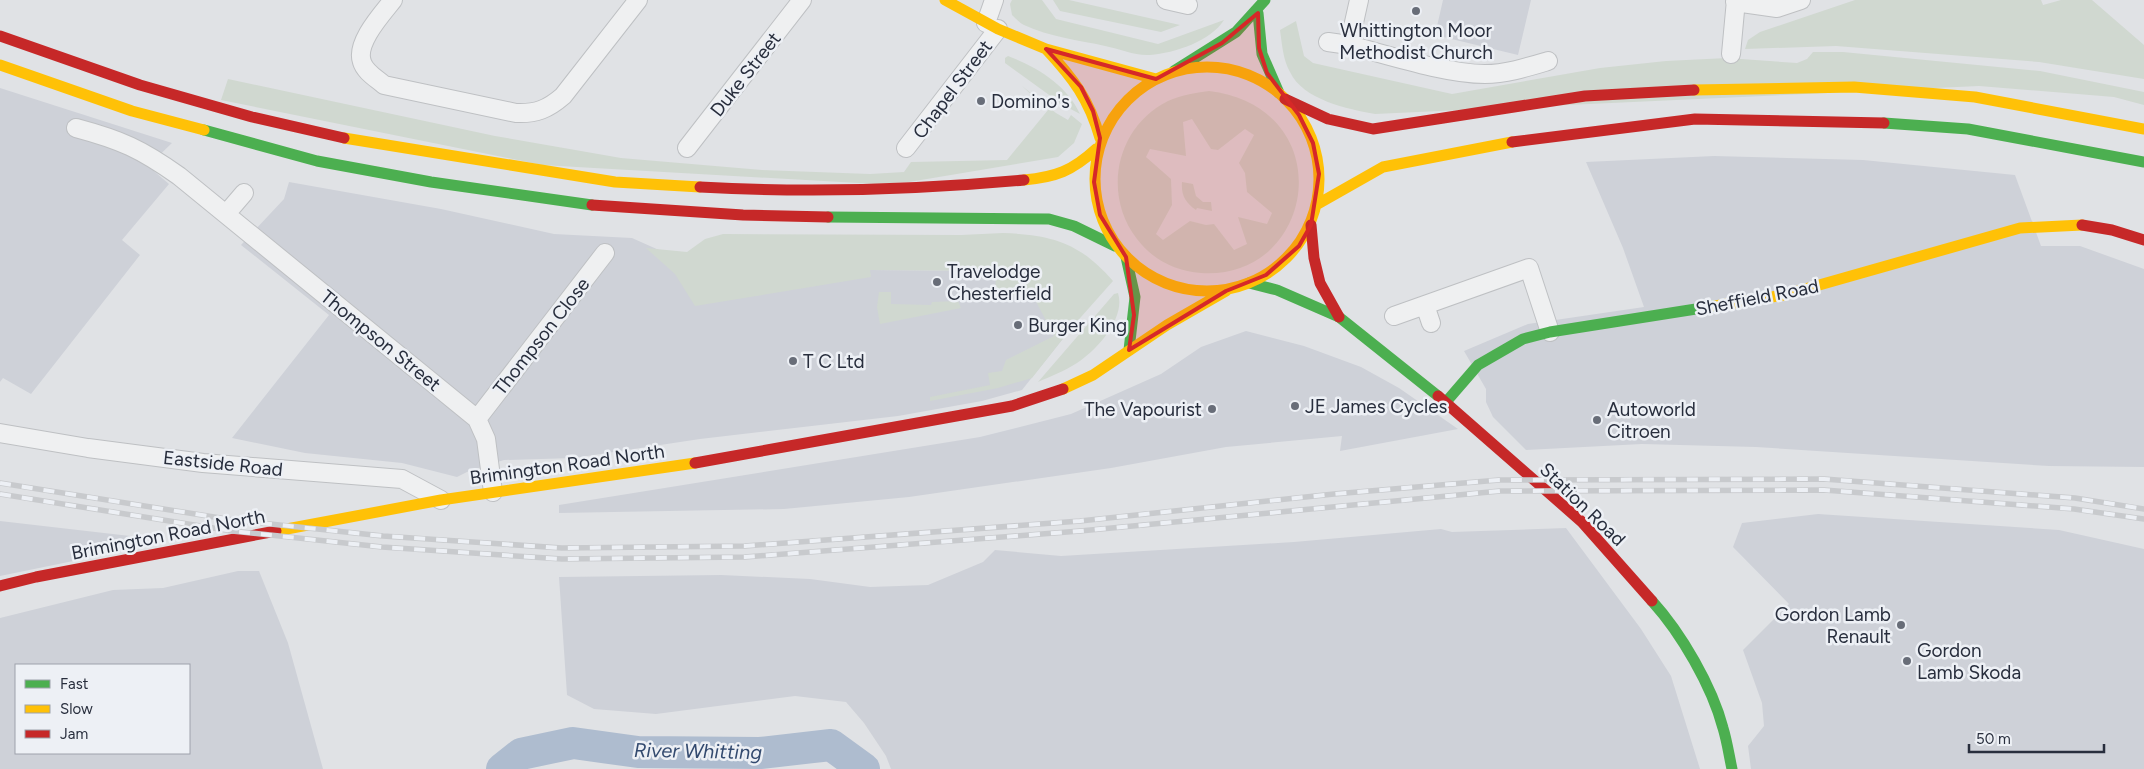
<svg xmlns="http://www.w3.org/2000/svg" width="2144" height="769" viewBox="0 0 2144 769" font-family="Figtree,sans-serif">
<rect width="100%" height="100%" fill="#e0e2e5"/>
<!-- built -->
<path fill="#ced1d8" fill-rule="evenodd" d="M 1443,0 L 1531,0 L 1518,55 L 1435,35 Z
M 0,88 L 172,143 L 148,166 L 169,184 L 122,240 L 140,255 L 31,394 L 3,378 L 0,382 Z
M 1714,156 L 1863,160 L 2015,175 L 2041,246 L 2080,246 L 2144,269 L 2144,467 L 2049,466 L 1756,447 L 1642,444 L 1526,450 L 1493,417 L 1486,402 L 1486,389 L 1464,351 L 1528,324 L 1644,307 L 1623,248 L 1586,162 Z
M 289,182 L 441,209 L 554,234 L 632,238 L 688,263 L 870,270 L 1003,271 L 1013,269 L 1073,326 L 1022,390 L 982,401 L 898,416 L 700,439 L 574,458 L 504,460 L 469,471 L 457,477 L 402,463 L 305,453 L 232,438 L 329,315 L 241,245 L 284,199 Z
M 1246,331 L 1304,346 L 1361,367 L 1399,388 L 1458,429 L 1340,451 L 1342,436 L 1226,447 L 1111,468 L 909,497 L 784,509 L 559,513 L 559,505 L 980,437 L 1071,414 L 1161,374 L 1201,347 Z
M 1818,514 L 2059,530 L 2144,549 L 2144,769 L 1751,769 L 1748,746 L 1764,726 L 1762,703 L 1743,650 L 1789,604 L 1733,547 L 1742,523 Z
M 0,521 L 130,536 L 122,551 L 0,576 Z
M 1566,528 L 1641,629 L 1671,676 L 1700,769 L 891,769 L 886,756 L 864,723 L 846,702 L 795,696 L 656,714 L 594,709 L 567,695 L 559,577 L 721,575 L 810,579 L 870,587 L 928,585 L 983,562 L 995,550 L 1061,556 L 1294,542 L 1441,529 L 1452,532 Z
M 238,571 L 259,571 L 288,643 L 323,769 L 0,769 L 0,618 L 113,590 L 163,588 ZM 16,665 L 189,665 L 189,753 L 16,753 Z"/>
<!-- green -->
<path fill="#d0d8d0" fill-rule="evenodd" d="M 1012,0 L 1042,0 L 1056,19 L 1158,44 L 1224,20 C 1211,41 1175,53 1150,55 C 1135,56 1120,49 1105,46 C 1079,40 1049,37 1024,25 C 1019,22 1016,19 1012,15 L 1010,4 Z
M 1053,0 L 1069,0 L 1180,25 L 1161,32 L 1060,11 Z
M 1855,0 L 2041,0 L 2043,5 L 2061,0 L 2092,0 L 2144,45 L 2144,79 L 2039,62 L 1836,46 L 1745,49 L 1748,40 L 1760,32 Z
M 1296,21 L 1304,56 L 1313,63 L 1452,94 L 1600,68 L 1666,61 L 1727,58 L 1797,63 L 1807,59 L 1813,52 L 1843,52 L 2040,71 L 2144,92 L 2144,105 L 2114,97 L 1979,86 L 1375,114 C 1348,109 1303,100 1290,72 C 1283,60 1282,44 1280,30 Z
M 1008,56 C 1037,67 1067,85 1080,114 L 1063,105 L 1005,63 L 1005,58 Z
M 228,79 L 495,136 L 621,158 L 762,170 L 870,174 L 904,172 L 911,162 L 1007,160 L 1048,110 L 1022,86 L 1056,113 L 1068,120 L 1071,115 L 1082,124 L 1074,143 L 1058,157 L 909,182 L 876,184 L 542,165 L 221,100 Z
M 1209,91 C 1343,108 1316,281 1201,273 C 1175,271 1153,260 1137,239 C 1102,194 1116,127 1168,101 C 1181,95 1195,93 1209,91 ZM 1192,119 L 1211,149 L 1218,150 L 1245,129 L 1254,135 L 1239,163 L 1245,173 L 1247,192 L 1272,213 L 1267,224 L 1238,217 L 1247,244 L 1234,250 L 1214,224 L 1206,225 L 1190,221 L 1163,240 L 1156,234 L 1172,205 L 1171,179 L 1146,157 L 1150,149 L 1186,156 L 1183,122 Z
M 1182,182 L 1193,184 L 1196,196 L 1203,202 L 1211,202 L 1212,211 L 1197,208 L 1196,210 C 1185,202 1181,195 1182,182 Z
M 1003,233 C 1053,235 1080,243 1113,281 L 1073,326 L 1032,378 L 998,388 L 930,401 L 930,397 L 990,385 L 988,373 L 1002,371 L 1006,360 L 1054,336 L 1029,288 L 1012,296 L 1008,291 L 995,298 L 996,271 L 870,270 L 871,277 L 695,306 L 675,274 L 646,248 L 687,252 L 705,239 L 723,234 L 961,235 Z
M 879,292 L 891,292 L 891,304 L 931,305 L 932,302 L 958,301 L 961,308 L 880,324 L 877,307 Z
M 1118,293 C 1126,318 1097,350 1077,363 C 1065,371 1051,376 1038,382 L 1114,294 Z"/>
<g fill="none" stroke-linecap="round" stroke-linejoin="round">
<!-- river -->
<path stroke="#aebccf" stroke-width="32" d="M 502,769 L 521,754 L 573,743 L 638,752 L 760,753 L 831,745 L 864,769"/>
<defs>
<path id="street" d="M 393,0 C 382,14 355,43 362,62 C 365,72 376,78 384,85 L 516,113 C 536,114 548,109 563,96 L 638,0
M 1166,0 L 1188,5
M 1359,0 L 1349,45 C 1388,55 1446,74 1485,74 C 1506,74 1528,67 1548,61
M 1735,2 L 1777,8 L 1801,0
M 986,23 L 994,0
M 1328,42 L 1349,45
M 1731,54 L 1736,0
M 76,128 C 121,140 141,149 179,176 L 477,419 L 486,439 L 493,492
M 687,148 L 802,0
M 906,148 L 998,29
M 226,214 L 244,193
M 1425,305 L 1431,323
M 1394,316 L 1529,268 L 1550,332
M 477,419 L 605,253
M 0,433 L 88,448 L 203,463 L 402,479 L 441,500"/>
</defs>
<!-- street casing -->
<use href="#street" stroke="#bec0c3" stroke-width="20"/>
<!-- street -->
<use href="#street" stroke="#eff0f1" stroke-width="18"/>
<!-- fast -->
<path stroke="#4caf50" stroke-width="11" d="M 1258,13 L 1262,54 L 1279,93
M 1174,71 L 1236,32 L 1265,0
M 1884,123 L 1968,129 L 2144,162
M 204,130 L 317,161 L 431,182 L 592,205
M 828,217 L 1049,219 L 1074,226 L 1115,246
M 1126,257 L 1135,297 L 1129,350
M 1249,283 L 1277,290 L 1339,317 L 1438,396
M 1446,402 L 1478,365 L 1523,339 L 1550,332 L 1715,306
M 1652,601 C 1681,633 1712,686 1723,728 C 1727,741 1729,755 1732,769"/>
<!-- slow -->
<path stroke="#ffc107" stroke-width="11" d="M 945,0 L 998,29 L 1046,49 L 1156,79
M 1046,49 C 1073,78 1089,99 1100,138
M 0,65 L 132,111 L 204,130
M1095 179a112 112 0 1 1 224 0a112 112 0 1 1-224 0Z
M 1694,90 L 1854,87 L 1975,97 L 2144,129
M 344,138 L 615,182 L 700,187
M 1024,180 C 1056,177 1072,171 1096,149
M 1316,205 L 1383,167 L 1512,142
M 1715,306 L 1784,295 L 2020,228 L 2082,225
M 1063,389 L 1093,375 L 1167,325 L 1226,291
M 276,531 L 441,500 L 695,463"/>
<!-- jam -->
<path stroke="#c62828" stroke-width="11" d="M 0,36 L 140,85 L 252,117 L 344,138
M 1285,99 L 1328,119 L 1373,129 L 1585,96 L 1694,90
M 1512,142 L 1695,119 L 1884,123
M 700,187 C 808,193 916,190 1024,180
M 592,205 L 743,215 L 828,217
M 1311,225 L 1314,258 L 1320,283 L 1339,317
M 2082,225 L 2112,230 L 2144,240
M 1438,396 L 1582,522 L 1652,601
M 695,463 L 1012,406 L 1063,389
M 0,586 L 36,577 L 276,531"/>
<defs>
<path id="rail" d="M 0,483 L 233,520 L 383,536 L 562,548 L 745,546 L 1080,521 L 1334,494 L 1499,480 L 1824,479 L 2075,498 L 2144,509
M 0,494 L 232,531 L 382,547 L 562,559 L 745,557 L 1080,531 L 1500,491 L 1824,490 L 2074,509 L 2144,519"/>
</defs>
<!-- rail casing -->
<use href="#rail" stroke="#c8cacd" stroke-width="5.5"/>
<!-- rail -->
<use href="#rail" stroke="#edf0f5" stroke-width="4" stroke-dasharray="11" stroke-linecap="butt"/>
</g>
<!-- marked area -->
<path fill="#d62828" fill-opacity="0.2" stroke="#d62828" stroke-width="4" stroke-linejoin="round" d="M 1258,13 L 1259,48 L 1267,73 L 1299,115 L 1313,143 L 1319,174 L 1311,225 L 1299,246 L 1266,275 L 1226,291 L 1129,350 L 1134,315 L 1126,257 L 1100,215 L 1094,182 L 1100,138 L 1093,111 L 1081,87 L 1046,49 L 1156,79 L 1222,43 Z"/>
<!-- markers -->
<g fill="#686d78" stroke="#edf0f5" stroke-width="2">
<circle cx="1416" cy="11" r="5"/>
<circle cx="981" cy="101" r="5"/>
<circle cx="937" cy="282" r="5"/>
<circle cx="1018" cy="325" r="5"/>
<circle cx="793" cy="361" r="5"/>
<circle cx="1295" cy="406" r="5"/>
<circle cx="1212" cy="409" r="5"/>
<circle cx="1597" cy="420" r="5"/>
<circle cx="1901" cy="625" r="5"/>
<circle cx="1907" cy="661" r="5"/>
</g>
<g text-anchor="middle" stroke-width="5" stroke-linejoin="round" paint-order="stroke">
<!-- poi labels -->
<g font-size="19" fill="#282e3d" stroke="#edf0f5" text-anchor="start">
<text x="1416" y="37" text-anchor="middle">Whittington Moor<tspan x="1416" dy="22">Methodist Church</tspan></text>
<text x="991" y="108">Domino's</text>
<text x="947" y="278">Travelodge<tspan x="947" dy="22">Chesterfield</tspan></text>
<text x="1028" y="332">Burger King</text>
<text x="803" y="368">T C Ltd</text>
<text x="1305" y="413">JE James Cycles</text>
<text x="1202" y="416" text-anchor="end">The Vapourist</text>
<text x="1607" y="416">Autoworld<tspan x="1607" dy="22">Citroen</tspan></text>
<text x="1891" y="621" text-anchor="end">Gordon Lamb<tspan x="1891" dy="22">Renault</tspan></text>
<text x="1917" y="657">Gordon<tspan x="1917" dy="22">Lamb Skoda</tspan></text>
</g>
<!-- street labels -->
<g font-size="19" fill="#282e3d" stroke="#edf0f5">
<text transform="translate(745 74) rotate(-52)" y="7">Duke Street</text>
<text transform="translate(952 89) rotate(-53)" y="7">Chapel Street</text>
<text transform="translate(1757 297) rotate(-11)" y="7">Sheffield Road</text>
<text transform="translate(541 336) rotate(-52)" y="7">Thompson Close</text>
<text transform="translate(381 340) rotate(39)" y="7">Thompson Street</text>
<text transform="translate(223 463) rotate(6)" y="7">Eastside Road</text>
<text transform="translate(567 464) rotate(-8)" y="7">Brimington Road North</text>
<text transform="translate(1583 504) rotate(44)" y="7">Station Road</text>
<text transform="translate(168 534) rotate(-11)" y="7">Brimington Road North</text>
</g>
<!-- water labels -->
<g font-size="20" font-style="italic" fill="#334a6f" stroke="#edf0f5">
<text transform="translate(698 751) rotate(1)" y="7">River Whitting</text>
</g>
</g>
<!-- legend -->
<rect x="15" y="664" width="175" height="90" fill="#edf0f5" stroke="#9ea2ab"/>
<rect x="25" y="680" width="25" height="8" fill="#4caf50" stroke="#9ea2ab"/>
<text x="60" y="689" font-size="15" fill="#282e3d">Fast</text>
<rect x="25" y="705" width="25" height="8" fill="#ffc107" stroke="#9ea2ab"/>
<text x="60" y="714" font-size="15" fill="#282e3d">Slow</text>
<rect x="25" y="730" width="25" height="8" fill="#c62828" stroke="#9ea2ab"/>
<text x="60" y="739" font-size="15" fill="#282e3d">Jam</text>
<!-- scale -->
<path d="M1969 744v8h135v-8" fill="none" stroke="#282e3d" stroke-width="2.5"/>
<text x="1976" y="744" font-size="15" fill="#282e3d" stroke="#edf0f5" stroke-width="4" paint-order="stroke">50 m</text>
</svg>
